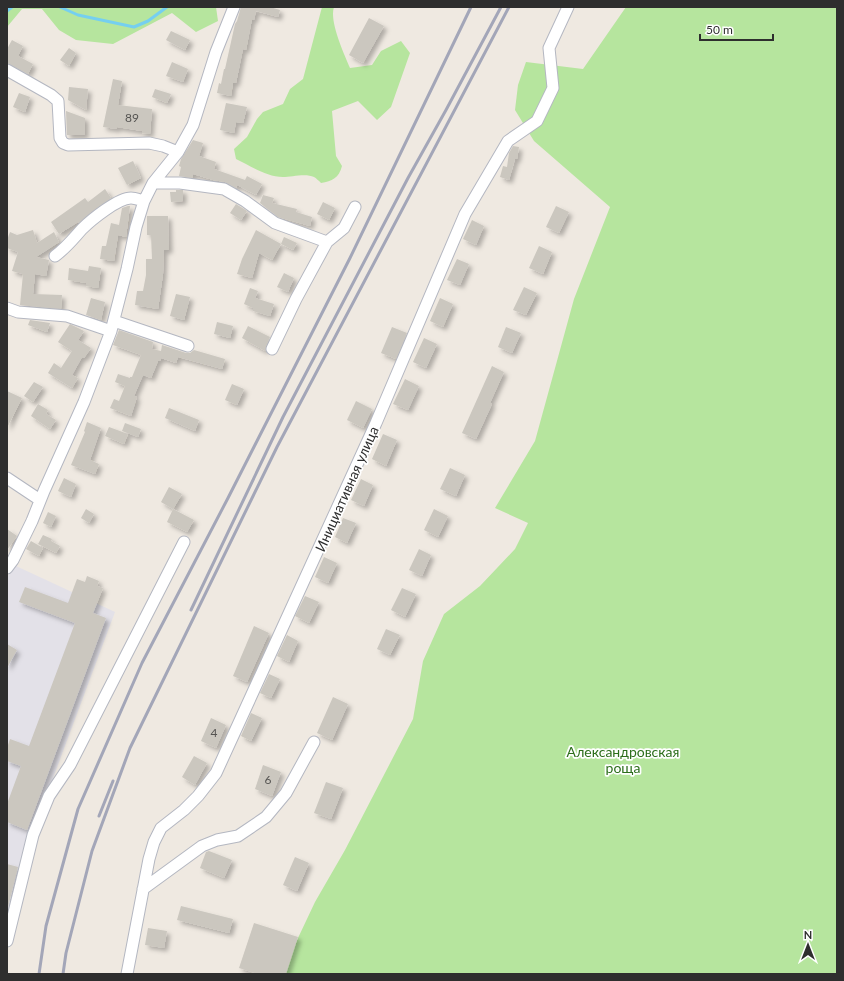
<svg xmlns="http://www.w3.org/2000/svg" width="844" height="981" viewBox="0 0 844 981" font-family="Lato,sans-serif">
<defs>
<filter id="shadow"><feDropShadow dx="3.5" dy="3.5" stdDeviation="2" flood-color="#0004"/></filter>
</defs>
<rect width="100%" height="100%" fill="#efe9e1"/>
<!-- industrial -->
<path fill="#e3e1e8" d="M 16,566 L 115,612 L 40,813 L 7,941 L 7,577 Z"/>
<!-- green -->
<path fill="#b6e59e" d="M 7,7 L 216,7 L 218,21 L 196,32 L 172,13 L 113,44 L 76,40 L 59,30 L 42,9 L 22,9 L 7,27 Z
M 322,7 L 334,7 C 329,21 344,54 350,68 L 372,65 L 381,51 L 401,41 L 410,53 L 391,107 L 377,120 L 358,101 L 332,111 L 336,156 L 342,166 C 339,178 332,181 321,183 C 319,181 316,178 314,177 C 306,173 291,177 283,177 C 266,177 251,166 236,159 L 234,149 L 247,137 L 257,119 L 263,112 L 283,104 L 290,89 L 303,79 Z
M 626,7 L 837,7 L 837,974 L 281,974 L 315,902 L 345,850 L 413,719 L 423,661 L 444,614 L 480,586 L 515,549 L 528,523 L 495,508 L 535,441 L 574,299 L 610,207 L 534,141 L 515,110 L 518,85 L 526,62 L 583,69 Z"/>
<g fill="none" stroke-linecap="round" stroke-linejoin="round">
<!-- stream -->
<path stroke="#75cff0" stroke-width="3" d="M 60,7 L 78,15 L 134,27 L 148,21 L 167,7
M 7,11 L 12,7"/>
</g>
<!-- building -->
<path fill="#cbc7bf" filter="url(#shadow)" d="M 241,7 L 270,7 L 280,10 L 278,17 L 256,11 L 254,20 L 252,19 L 246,50 L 243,49 L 236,83 L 233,83 L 231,96 L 217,93 L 219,83 L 221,84 L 224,69 L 225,69 L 235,24 L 237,21 Z
M 369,18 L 384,26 L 363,63 L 349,55 Z
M 171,31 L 190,40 L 185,50 L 166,40 Z
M 12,40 L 23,46 L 18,56 L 33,64 L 28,74 L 7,63 L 7,49 Z
M 69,48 L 76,53 L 69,66 L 60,60 Z
M 172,62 L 188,69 L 183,82 L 166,76 Z
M 113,79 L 122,81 L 118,105 L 152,109 L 150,134 L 142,133 L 142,131 L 117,127 L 117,129 L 103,127 Z
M 69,87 L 88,89 L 86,110 L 68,100 Z
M 155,89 L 171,94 L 167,103 L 152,97 Z
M 19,93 L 30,97 L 25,112 L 13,107 Z
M 226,103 L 247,107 L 243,123 L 236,122 L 234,133 L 220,130 Z
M 66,111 L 85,118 L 85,135 L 67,135 Z
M 193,140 L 203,143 L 199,156 L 216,162 L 214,169 L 245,180 L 247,176 L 262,184 L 256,195 L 237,185 L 236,188 L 225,182 L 213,180 L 193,174 L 193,178 L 179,176 L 181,167 L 179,166 L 181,159 Z
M 513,146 L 519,147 L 517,159 L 515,159 L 509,180 L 500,177 L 503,166 L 507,167 L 509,153 Z
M 133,161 L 141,178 L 127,185 L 118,168 Z
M 105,189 L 111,198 L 94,210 L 79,223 L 78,222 L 59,234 L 51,222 L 85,198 L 88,202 Z
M 176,190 L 183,190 L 183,201 L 171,202 L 170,192 L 176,192 Z
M 263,195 L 274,198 L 272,203 L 297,209 L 296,212 L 312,217 L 310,226 L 278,217 L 260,203 Z
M 323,202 L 335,208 L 329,220 L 317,214 Z
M 236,204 L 247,211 L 241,220 L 230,213 Z
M 128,206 L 130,206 L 126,237 L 118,235 L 114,261 L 100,259 L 102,246 L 106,246 L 111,223 L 119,225 L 122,208 Z
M 556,206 L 569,212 L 559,233 L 546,227 Z
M 147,216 L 168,216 L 169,250 L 164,250 L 163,274 L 158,309 L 135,305 L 137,291 L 143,291 L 146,275 L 146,259 L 152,259 L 151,235 L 147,235 Z
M 472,220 L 484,226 L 476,245 L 463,239 Z
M 33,230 L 37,243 L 54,232 L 59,242 L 36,257 L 49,260 L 46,276 L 35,274 L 33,294 L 62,295 L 61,309 L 20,305 L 23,274 L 12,271 L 18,252 L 7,248 L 7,240 L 10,232 L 17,235 Z
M 256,230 L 281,244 L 272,260 L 259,253 L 252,278 L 237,274 L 242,259 Z
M 284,237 L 297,243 L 293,250 L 281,244 Z
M 539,246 L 552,252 L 543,274 L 529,268 Z
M 457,259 L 469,264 L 460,285 L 447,280 Z
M 89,266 L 101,268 L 98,288 L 86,286 L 86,283 L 68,280 L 69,268 L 88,271 Z
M 284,273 L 294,278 L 288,292 L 277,287 Z
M 524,287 L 537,293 L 526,315 L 513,310 Z
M 250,288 L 258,291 L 255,298 L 274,304 L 270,316 L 253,311 L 253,308 L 244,304 Z
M 176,294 L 190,297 L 184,320 L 170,316 Z
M 91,298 L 105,302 L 101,320 L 86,315 Z
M 440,298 L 453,304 L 443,327 L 430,321 Z
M 30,320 L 50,323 L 47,332 L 28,325 Z
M 217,322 L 233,326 L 230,338 L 214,334 Z
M 70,324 L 84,331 L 78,340 L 91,348 L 84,358 L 82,357 L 72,375 L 78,378 L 72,388 L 48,373 L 54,363 L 61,368 L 72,351 L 58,342 Z
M 248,326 L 270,337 L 266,346 L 265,351 L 242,338 Z
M 392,327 L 407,333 L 396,359 L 381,353 Z
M 506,327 L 521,333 L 512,353 L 498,347 Z
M 119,330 L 153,342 L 152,349 L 161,351 L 162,345 L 186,353 L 190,353 L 194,350 L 225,359 L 222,369 L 178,357 L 176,363 L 161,358 L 160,361 L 158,361 L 151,378 L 143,375 L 134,396 L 137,397 L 131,416 L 110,408 L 114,399 L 119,401 L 125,386 L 115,382 L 118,374 L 130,378 L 130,377 L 132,377 L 141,355 L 113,345 Z
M 424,338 L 437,344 L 426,368 L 413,362 Z
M 492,366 L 504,372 L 490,403 L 492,404 L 476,439 L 462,433 Z
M 405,379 L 419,386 L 408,410 L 393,404 Z
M 34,382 L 43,387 L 33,402 L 24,396 Z
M 232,384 L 244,389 L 237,405 L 225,400 Z
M 7,391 L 22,398 L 7,428 Z
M 356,401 L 372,409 L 363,428 L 347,420 Z
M 38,404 L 48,410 L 46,414 L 56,420 L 50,429 L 31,416 Z
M 169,408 L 199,420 L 195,431 L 165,418 Z
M 87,422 L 101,428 L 90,460 L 99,464 L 95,474 L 71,465 L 85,432 L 84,431 Z
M 125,423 L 141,429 L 138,437 L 122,431 Z
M 109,427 L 128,434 L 124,444 L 105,436 Z
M 383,434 L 397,440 L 386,466 L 372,459 Z
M 450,468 L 465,475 L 456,496 L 440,489 Z
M 64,478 L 76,484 L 71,497 L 58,491 Z
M 361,479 L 373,485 L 364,506 L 351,500 Z
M 169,487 L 182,494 L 173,509 L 161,502 Z
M 86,509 L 94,514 L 89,523 L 81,518 Z
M 173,509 L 194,520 L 187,532 L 167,522 Z
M 434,509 L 448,516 L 438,537 L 424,530 Z
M 48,512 L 56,516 L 51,527 L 43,523 Z
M 343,518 L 356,523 L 347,543 L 335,537 Z
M 7,529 L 17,536 L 7,550 Z
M 43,535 L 52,539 L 51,541 L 60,546 L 56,553 L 38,544 Z
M 31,541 L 43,548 L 39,556 L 26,549 Z
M 419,549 L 431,555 L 422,576 L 409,570 Z
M 324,557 L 337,563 L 328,583 L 315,577 Z
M 87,576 L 99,581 L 97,586 L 103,588 L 93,613 L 106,618 L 27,830 L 7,822 L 7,804 L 21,766 L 7,761 L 7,748 L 10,739 L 29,746 L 75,623 L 19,602 L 25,587 L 68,603 L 77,579 L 85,582 Z
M 402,588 L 416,594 L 405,617 L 391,610 Z
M 305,596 L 319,602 L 309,623 L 295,616 Z
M 254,626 L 269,633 L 247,682 L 233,676 Z
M 386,629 L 400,635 L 390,655 L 377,649 Z
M 287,635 L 298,641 L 289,662 L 277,656 Z
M 7,644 L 17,650 L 7,668 Z
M 269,674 L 280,679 L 271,698 L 260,693 Z
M 333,697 L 348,704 L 332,740 L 317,733 Z
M 251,713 L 262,718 L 251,741 L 241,736 Z
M 211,718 L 226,725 L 216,748 L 201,741 Z
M 194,756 L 207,763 L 195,785 L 182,777 Z
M 263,765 L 281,772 L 272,796 L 255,789 Z
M 326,782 L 343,788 L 331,819 L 314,813 Z
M 209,851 L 232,860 L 224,878 L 200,868 L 206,852 Z
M 295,857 L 309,863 L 297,891 L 283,885 Z
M 7,864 L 18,867 L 8,907 L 7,907 Z
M 181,906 L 233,919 L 229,933 L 177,920 Z
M 254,923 L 298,937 L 286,974 L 258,974 L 239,968 Z
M 148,928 L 167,931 L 164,948 L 145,945 Z"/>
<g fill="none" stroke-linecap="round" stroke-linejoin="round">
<defs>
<path id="minor" d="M 7,70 L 51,95 L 58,101 L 60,138 L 63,143 L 68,145 L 149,143 L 163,146 L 178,152
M 153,183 L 180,183 L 224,189 L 245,201 L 275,223 L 327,242
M 55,256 C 66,248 73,239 82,229 C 91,220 118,198 131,198 C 135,198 140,200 144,201
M 7,308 L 18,312 L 67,316 L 111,331
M 114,321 L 188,346
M 272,349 L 296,299 L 327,242 L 344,228 L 355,207
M 7,478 L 40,500
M 7,568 L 13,560 L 32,521 L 44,491 L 84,402 L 111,331 L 127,269 L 136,227 L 144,201 L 153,183 L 178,152 L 193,125 L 216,52 L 234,7
M 143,889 L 202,846 L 217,840 L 238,836 L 266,817 L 286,793 L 314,742
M 7,941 L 33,835 L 49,796 L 70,765 L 184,542
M 127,974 L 149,859 L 154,842 L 161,828 L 184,810 L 198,796 L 216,773 L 376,423 L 465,214 L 508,141 L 537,121 L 553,88 L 549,48 L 568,7"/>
</defs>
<!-- minor casing -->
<use href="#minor" stroke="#b4b7c1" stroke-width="13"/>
<!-- minor -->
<use href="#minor" stroke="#fff" stroke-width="11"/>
<!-- rail -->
<path stroke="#a3a6b8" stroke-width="3" d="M 191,610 L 283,417 L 408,178 L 446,110 L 501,7
M 99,816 L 113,781
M 39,974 L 46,926 L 78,809 L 142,663 L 228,498 L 350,258 L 471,7
M 63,974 L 66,953 L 92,851 L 130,748 L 277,447 L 509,7"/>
</g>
<g text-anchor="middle" stroke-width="3.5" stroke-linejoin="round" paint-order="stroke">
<!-- number labels -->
<g font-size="12" fill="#555452">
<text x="132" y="122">89</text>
<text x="214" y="737">4</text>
<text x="268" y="784">6</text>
</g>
<!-- street labels -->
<g font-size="14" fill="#2e2e2e" stroke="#fff">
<text transform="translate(347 489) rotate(-66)" y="5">Инициативная улица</text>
</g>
<!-- park labels -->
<g font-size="14" fill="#2c6e1b" stroke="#fff">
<text x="623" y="757">Александровская<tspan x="623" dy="16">роща</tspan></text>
</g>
</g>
<!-- border -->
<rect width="844" height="981" fill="none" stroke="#2e2e2e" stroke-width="16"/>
<!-- north arrow -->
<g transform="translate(808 945)" stroke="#ffffff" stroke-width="3" paint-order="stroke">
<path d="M0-3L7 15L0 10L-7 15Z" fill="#2e2e2e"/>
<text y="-6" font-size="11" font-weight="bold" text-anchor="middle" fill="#2e2e2e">N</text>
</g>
<!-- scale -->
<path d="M700 34v6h73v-6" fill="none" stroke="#2e2e2e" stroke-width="2"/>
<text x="706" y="34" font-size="12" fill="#2e2e2e" stroke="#ffffff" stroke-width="3" paint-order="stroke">50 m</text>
</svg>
